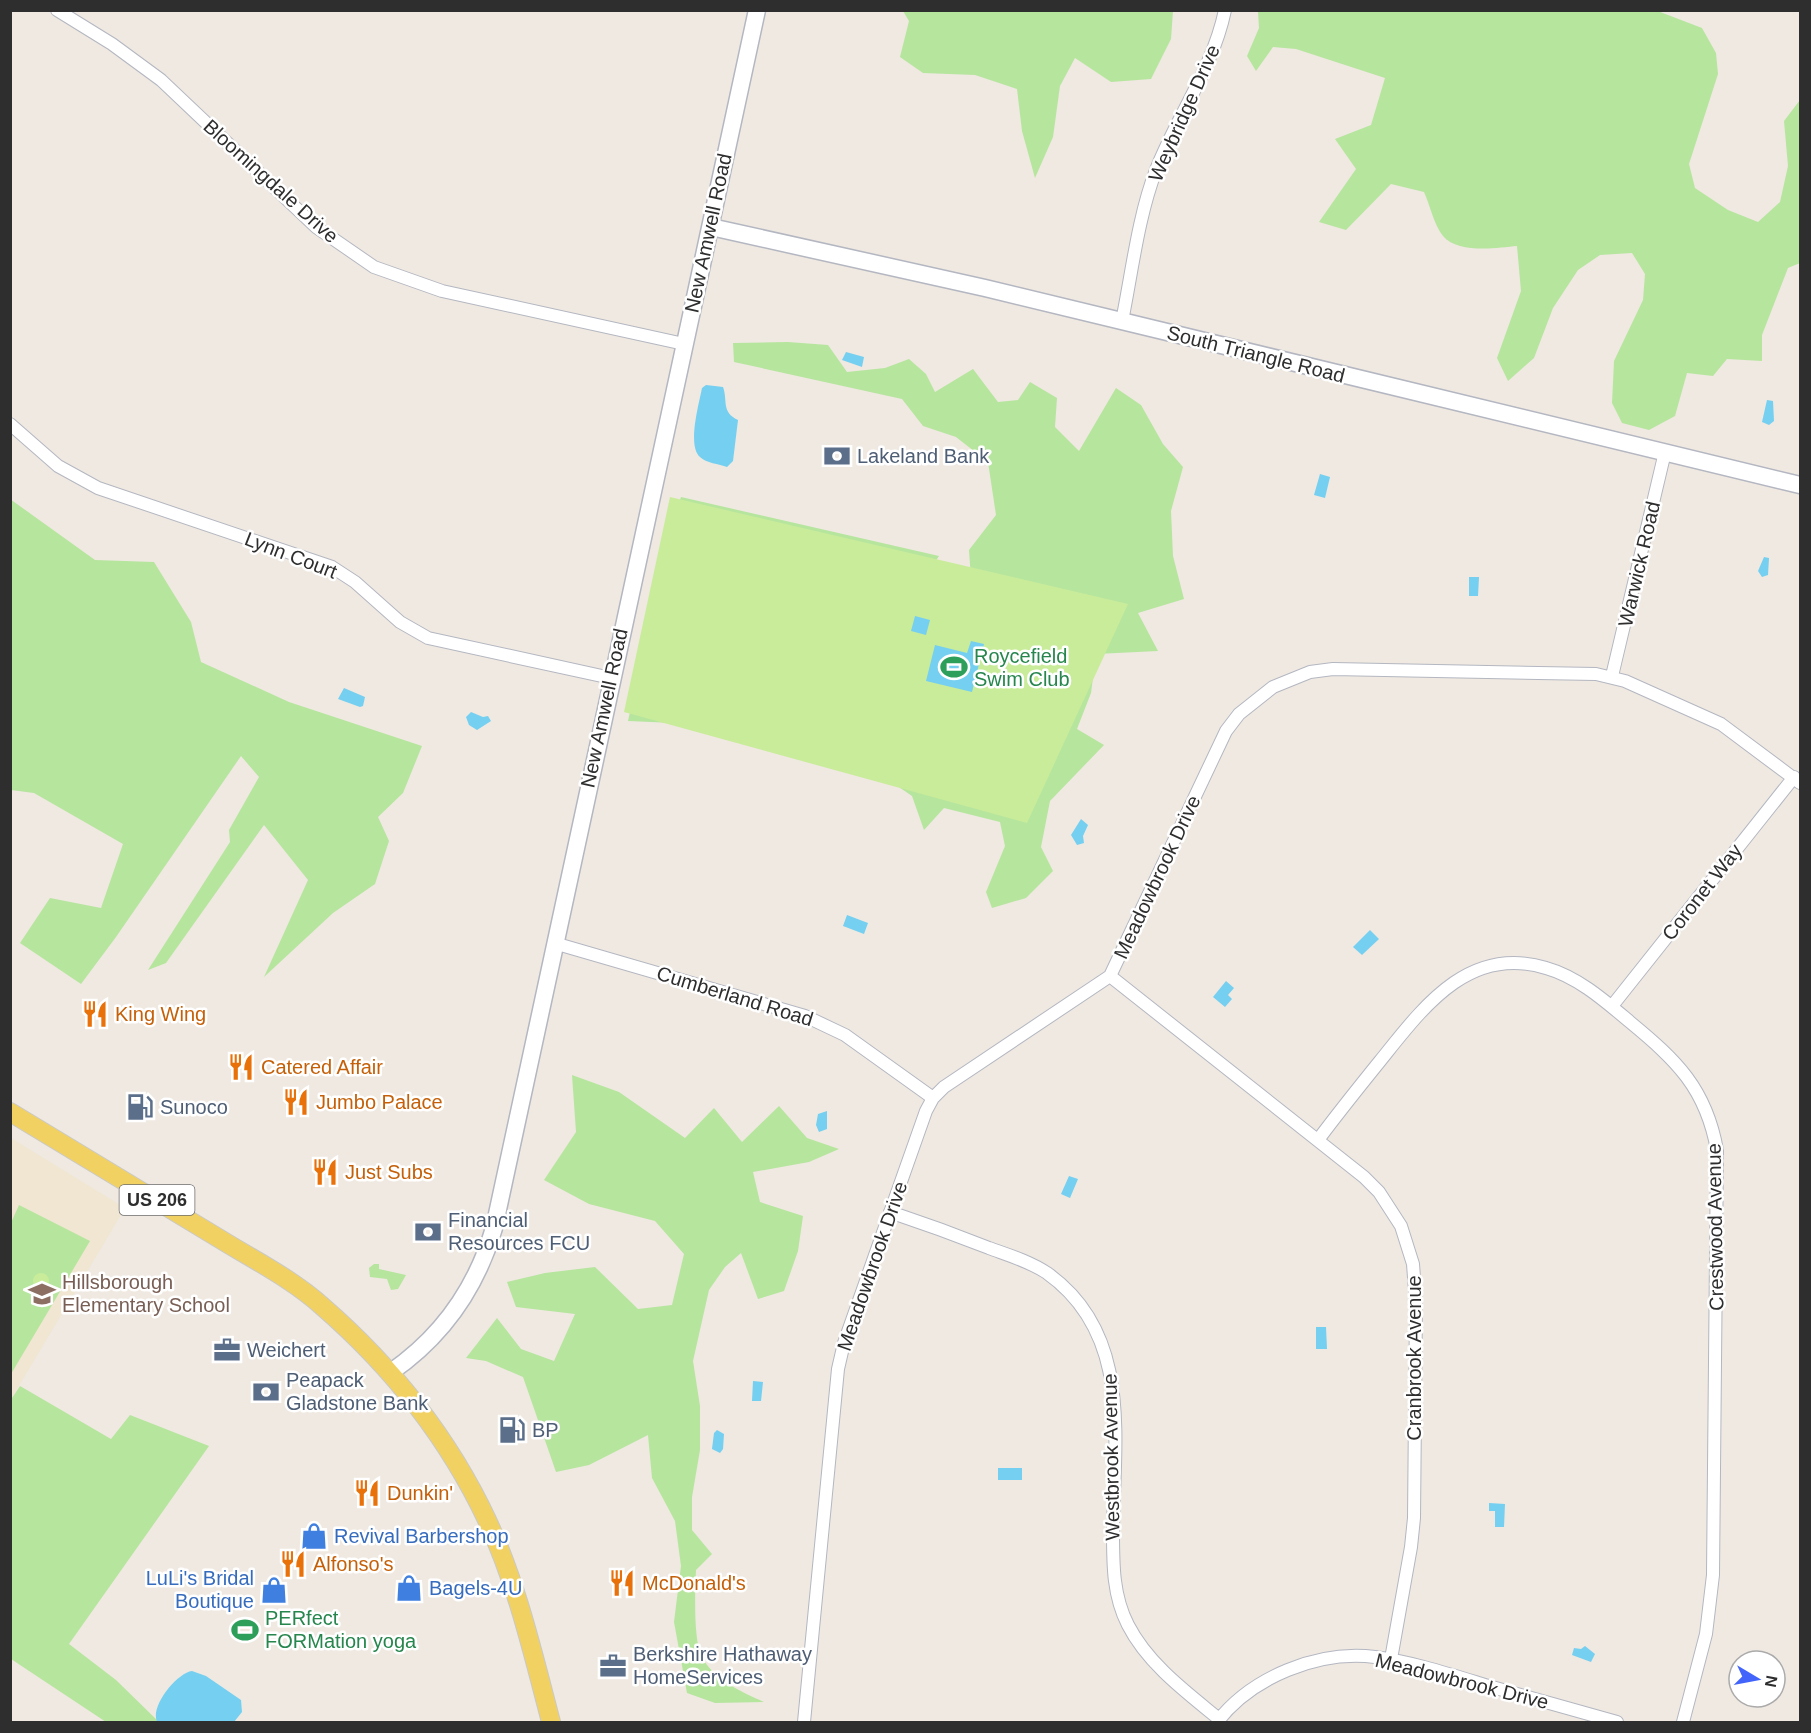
<svg xmlns="http://www.w3.org/2000/svg" width="1811" height="1733" viewBox="0 0 1811 1733" font-family="Helvetica,sans-serif">
<rect width="100%" height="100%" fill="#efe9e1"/>
<!-- education -->
<path fill="#f0e6d1" d="M 11,1138 L 125,1208 L 11,1399 Z"/>
<!-- green -->
<path fill="#b6e59e" d="M 1655,10 L 1702,28 L 1716,53 L 1718,74 L 1689,164 L 1695,188 L 1728,210 L 1758,222 L 1780,202 L 1788,166 L 1784,121 L 1800,100 L 1800,263 L 1788,268 L 1762,335 L 1762,361 L 1727,359 L 1713,376 L 1687,373 L 1675,416 L 1649,430 L 1622,423 L 1612,403 L 1614,361 L 1643,300 L 1645,274 L 1632,253 L 1600,255 L 1578,270 L 1553,308 L 1534,358 L 1508,381 L 1497,358 L 1521,291 L 1517,246 C 1497,248 1458,254 1443,236 C 1434,225 1430,205 1424,192 L 1391,184 L 1346,230 L 1319,222 L 1356,169 L 1335,139 L 1371,125 L 1385,78 L 1296,49 L 1273,47 L 1256,71 L 1247,56 L 1259,28 L 1258,11 Z
M 903,11 L 1173,11 L 1171,39 L 1151,79 L 1111,82 L 1075,58 L 1060,86 L 1053,137 L 1035,178 L 1022,131 L 1017,89 L 975,75 L 923,73 L 900,57 L 909,21 Z
M 788,342 L 828,345 L 847,372 L 885,368 L 909,359 L 926,374 L 935,392 L 973,369 L 998,402 L 1018,400 L 1030,382 L 1057,398 L 1055,427 L 1079,451 L 1116,388 L 1141,405 L 1163,444 L 1183,467 L 1171,511 L 1173,556 L 1184,599 L 1138,613 L 1158,651 L 1096,654 L 1091,693 L 1077,729 L 1104,745 L 1050,801 L 1041,847 L 1053,871 L 1026,898 L 992,908 L 986,892 L 1005,846 L 1000,822 L 944,808 L 924,830 L 912,796 L 880,774 L 674,723 L 628,721 L 670,529 L 681,497 L 939,556 L 899,617 L 972,593 L 969,550 L 996,515 L 988,462 L 956,437 L 923,426 L 902,399 L 734,362 L 733,343 Z
M 10,499 L 95,560 L 154,562 L 191,622 L 201,662 L 289,702 L 422,746 L 403,793 L 378,817 L 389,841 L 375,884 L 333,913 L 264,977 L 308,880 L 264,825 L 166,963 L 148,970 L 230,842 L 229,830 L 259,777 L 241,756 L 116,937 L 81,984 L 20,943 L 50,898 L 101,908 L 123,844 L 34,793 L 11,790 Z
M 572,1075 L 619,1092 L 685,1138 L 714,1108 L 742,1142 L 779,1106 L 807,1138 L 839,1149 L 809,1162 L 753,1172 L 760,1202 L 803,1216 L 798,1251 L 784,1291 L 758,1299 L 741,1253 L 725,1267 L 709,1290 L 693,1361 L 700,1406 L 700,1450 L 692,1497 L 692,1530 L 712,1554 L 696,1570 C 695,1590 693,1644 703,1659 C 716,1681 742,1692 764,1702 L 715,1703 L 687,1693 L 674,1622 L 681,1566 L 675,1521 L 652,1478 L 648,1435 L 589,1465 L 556,1472 L 523,1377 L 486,1361 L 466,1358 L 497,1318 L 521,1349 L 554,1361 L 575,1314 L 516,1307 L 507,1282 L 545,1273 L 595,1267 L 638,1309 L 672,1305 L 684,1254 L 655,1221 L 589,1204 L 544,1180 L 576,1132 Z
M 19,1205 L 90,1241 L 11,1374 L 10,1225 Z
M 374,1264 L 379,1264 L 379,1269 L 406,1275 L 398,1289 L 391,1290 L 387,1279 L 370,1277 L 369,1268 Z
M 20,1386 L 111,1439 L 130,1415 L 209,1446 L 69,1644 L 116,1680 L 159,1722 L 106,1722 L 11,1659 L 10,1401 Z"/>
<!-- pitch -->
<path fill="#c9ec9a" d="M 670,497 L 1128,604 L 1027,823 L 624,712 Z
M33 1281a8 8 0 1 1 16 0a8 8 0 1 1-16 0Z"/>
<!-- water -->
<path fill="#75cff0" d="M 846,352 L 864,357 L 862,367 L 842,360 Z
M 706,385 L 723,387 C 728,401 721,412 738,420 L 733,461 L 727,467 C 719,464 706,463 700,457 C 687,446 699,404 702,388 Z
M 1767,400 L 1773,401 L 1774,421 L 1769,425 L 1762,422 Z
M 1320,474 L 1330,477 L 1325,498 L 1314,495 Z
M 1764,557 L 1769,558 L 1768,575 L 1762,577 L 1758,571 Z
M 1469,577 L 1479,577 L 1478,596 L 1469,596 Z
M 915,616 L 930,620 L 926,635 L 911,631 Z
M 971,641 L 984,644 L 972,692 L 926,681 L 935,645 L 967,653 Z
M 344,688 L 365,697 L 363,706 L 360,707 L 338,699 Z
M 471,712 L 483,717 L 488,716 L 491,721 L 477,730 L 469,725 L 466,717 Z
M 1081,819 L 1088,825 L 1083,836 L 1084,843 L 1077,845 L 1071,835 Z
M 847,915 L 868,923 L 864,934 L 843,926 Z
M 1370,930 L 1379,939 L 1362,955 L 1353,947 Z
M 1226,981 L 1234,988 L 1228,995 L 1232,999 L 1225,1007 L 1213,997 Z
M 827,1111 L 827,1129 L 819,1132 L 816,1125 L 818,1114 Z
M 1069,1176 L 1078,1179 L 1070,1198 L 1061,1194 Z
M 1316,1327 L 1326,1327 L 1327,1349 L 1316,1349 Z
M 753,1381 L 763,1382 L 761,1401 L 752,1401 Z
M 717,1430 L 724,1434 L 723,1449 L 720,1453 L 712,1449 L 714,1433 Z
M 998,1468 L 1022,1468 L 1022,1480 L 998,1480 Z
M 1489,1503 L 1505,1504 L 1504,1527 L 1495,1527 L 1495,1511 L 1489,1511 Z
M 1585,1646 L 1595,1654 L 1591,1662 L 1572,1655 L 1574,1648 L 1581,1649 Z
M 192,1671 L 206,1676 L 241,1700 L 242,1712 L 234,1722 L 157,1722 C 150,1706 177,1673 192,1671 Z"/>
<g fill="none" stroke-linecap="round" stroke-linejoin="round">
<defs>
<path id="street" d="M 57,10 L 112,44 L 161,80 L 316,227 L 374,267 L 442,291 L 684,344
M 1122,321 C 1132,272 1138,217 1156,170 C 1177,116 1213,68 1225,10
M 10,424 L 58,466 L 98,488 L 332,567 L 355,582 L 400,622 L 428,638 L 611,678
M 1612,676 L 1665,452
M 554,943 L 805,1016 L 845,1035 L 933,1098
M 1110,976 L 1364,1177 L 1379,1192 L 1401,1226 L 1413,1264 L 1416,1304 L 1414,1518 L 1411,1547 L 1391,1659
M 1612,1006 L 1794,777
M 1318,1140 C 1338,1113 1359,1087 1380,1061 C 1422,1009 1468,944 1546,968 C 1578,977 1605,1001 1630,1022 C 1676,1060 1706,1088 1717,1150 L 1713,1575 L 1706,1634 L 1683,1722
M 890,1212 C 923,1223 956,1235 989,1248 C 1008,1255 1029,1261 1047,1273 C 1133,1334 1114,1439 1113,1532 C 1113,1565 1113,1596 1128,1625 C 1148,1664 1186,1692 1219,1719
M 804,1722 L 838,1369 L 844,1343 L 926,1111 L 933,1098 L 944,1087 L 1110,976 L 1226,731 L 1239,714 L 1273,687 L 1310,672 L 1333,669 L 1596,674 L 1625,681 L 1721,724 L 1800,783
M 1217,1722 C 1252,1677 1318,1650 1375,1657 C 1412,1662 1449,1674 1485,1685 C 1529,1697 1573,1710 1617,1722"/>
<path id="secondary" d="M 711,227 L 985,288 L 1800,485
M 391,1372 C 443,1336 476,1289 494,1228 L 757,10"/>
<path id="primary" d="M 10,1112 C 80,1154 150,1196 220,1239 C 254,1260 292,1279 322,1306 C 391,1366 448,1437 487,1520 C 517,1584 533,1654 551,1722"/>
</defs>
<!-- street casing -->
<use href="#street" stroke="#b4b7c1" stroke-width="14"/>
<!-- secondary casing -->
<use href="#secondary" stroke="#b4b7c1" stroke-width="19"/>
<!-- primary casing -->
<use href="#primary" stroke="#c9c9c9" stroke-width="20"/>
<!-- street -->
<use href="#street" stroke="#fff" stroke-width="12"/>
<!-- secondary -->
<use href="#secondary" stroke="#fff" stroke-width="16"/>
<!-- primary -->
<use href="#primary" stroke="#f2d163" stroke-width="18"/>
</g>
<!-- icons -->
<defs>
<symbol id="bank-bare" viewBox="-9 -9 18 18"><path d="M-6-4H6V4H-6ZM0-2.3a2.3 2.3 0 1 0 0 4.6a2.3 2.3 0 1 0 0-4.6Z" fill="#5c6f8a" stroke="#fff" stroke-width="2.5" paint-order="stroke"/></symbol>
<symbol id="stadium-bare" viewBox="-9 -9 18 18"><path d="M0-5a6.5 5 0 1 0 0 10a6.5 5 0 1 0 0-10ZM-3.5-1.8h7v3.6h-7Z" fill="#2e9e5b" stroke="#fff" stroke-width="2.5" paint-order="stroke"/></symbol>
<symbol id="restaurant-bare" viewBox="-9 -9 18 18"><path d="M-5-6h1v4h1v-4h1v4h1v-4h1v5L-1.5 .5V6h-2V.5L-5-1ZM5-6V6H3V1.5H1.5Q1.5-4 5-6Z" fill="#e8710a" stroke="#fff" stroke-width="2.5" paint-order="stroke"/></symbol>
<symbol id="fuel-bare" viewBox="-9 -9 18 18"><path d="M-5.5-6h7V0h2V4h1.3V-2.5L3-4.5l.8-.8L6-3V5H2.5V1h-1V6h-7ZM-4.2-4.7v3.2H.2V-4.7Z" fill="#5c6f8a" stroke="#fff" stroke-width="2.5" paint-order="stroke"/></symbol>
<symbol id="school-bare" viewBox="-9 -9 18 18"><path d="M0-5L7-2L0 1L-7-2ZM-4 1L0 2.5L4 1V4Q0 6-4 4Z" fill="#8d6e63" stroke="#fff" stroke-width="2.5" paint-order="stroke"/></symbol>
<symbol id="office-bare" viewBox="-9 -9 18 18"><path d="M-6-3h4V-5.5h4V-3h4V5H-6ZM-1-4.5V-3h2v-1.5ZM-6 0V1H6V0Z" fill="#5c6f8a" stroke="#fff" stroke-width="2.5" paint-order="stroke"/></symbol>
<symbol id="shop-bare" viewBox="-9 -9 18 18"><path d="M-5-2.5h2.3a2.7 3.5 0 0 1 5.4 0H5L5.5 6h-11ZM-1.5-2.5h3a1.5 2.3 0 0 0-3 0Z" fill="#3f7fe0" stroke="#fff" stroke-width="2.5" paint-order="stroke"/></symbol>
</defs>
<g fill-rule="evenodd">
<use href="#bank-bare" x="818" y="437" width="38" height="38"/>
<use href="#stadium-bare" x="935" y="648" width="38" height="38"/>
<use href="#restaurant-bare" x="76" y="995" width="38" height="38"/>
<use href="#restaurant-bare" x="222" y="1048" width="38" height="38"/>
<use href="#restaurant-bare" x="277" y="1083" width="38" height="38"/>
<use href="#fuel-bare" x="121" y="1088" width="38" height="38"/>
<use href="#restaurant-bare" x="306" y="1153" width="38" height="38"/>
<use href="#bank-bare" x="409" y="1213" width="38" height="38"/>
<use href="#school-bare" x="23" y="1275" width="38" height="38"/>
<use href="#office-bare" x="208" y="1331" width="38" height="38"/>
<use href="#bank-bare" x="247" y="1373" width="38" height="38"/>
<use href="#fuel-bare" x="493" y="1411" width="38" height="38"/>
<use href="#restaurant-bare" x="348" y="1474" width="38" height="38"/>
<use href="#shop-bare" x="295" y="1517" width="38" height="38"/>
<use href="#restaurant-bare" x="274" y="1545" width="38" height="38"/>
<use href="#restaurant-bare" x="603" y="1564" width="38" height="38"/>
<use href="#shop-bare" x="390" y="1569" width="38" height="38"/>
<use href="#shop-bare" x="255" y="1571" width="38" height="38"/>
<use href="#stadium-bare" x="226" y="1611" width="38" height="38"/>
<use href="#office-bare" x="594" y="1647" width="38" height="38"/>
</g>
<g text-anchor="middle" stroke-width="5" stroke-linejoin="round" paint-order="stroke">
<!-- shield labels -->
<rect fill="#fff" stroke="#6d6d6d" stroke-width="1.5" x="119.5" y="1185" width="75" height="30" rx="4.5"/>
<g font-size="18" font-weight="bold" fill="#2e2e2e">
<text x="157" y="1206">US 206</text>
</g>
<!-- street labels -->
<g font-size="20" fill="#2e2e2e" stroke="#fff">
<text transform="translate(1184 113) rotate(-66)" y="7">Weybridge Drive</text>
<text transform="translate(271 181) rotate(42)" y="7">Bloomingdale Drive</text>
<text transform="translate(708 233) rotate(-78)" y="7">New Amwell Road</text>
<text transform="translate(1256 354) rotate(14)" y="7">South Triangle Road</text>
<text transform="translate(291 555) rotate(21)" y="7">Lynn Court</text>
<text transform="translate(1639 564) rotate(-77)" y="7">Warwick Road</text>
<text transform="translate(604 708) rotate(-78)" y="7">New Amwell Road</text>
<text transform="translate(1157 877) rotate(-65)" y="7">Meadowbrook Drive</text>
<text transform="translate(1702 892) rotate(-52)" y="7">Coronet Way</text>
<text transform="translate(735 996) rotate(17)" y="7">Cumberland Road</text>
<text transform="translate(1715 1227) rotate(-91)" y="7">Crestwood Avenue</text>
<text transform="translate(872 1266) rotate(-71)" y="7">Meadowbrook Drive</text>
<text transform="translate(1414 1358) rotate(-90)" y="7">Cranbrook Avenue</text>
<text transform="translate(1111 1457) rotate(-91)" y="7">Westbrook Avenue</text>
<text transform="translate(1462 1681) rotate(14)" y="7">Meadowbrook Drive</text>
</g>
<!-- service labels -->
<g font-size="20" fill="#4e5e75" stroke="#fff" text-anchor="start">
<text x="857" y="463">Lakeland Bank</text>
<text x="160" y="1114">Sunoco</text>
<text x="448" y="1227">Financial<tspan x="448" dy="23">Resources FCU</tspan></text>
<text x="247" y="1357">Weichert</text>
<text x="286" y="1387">Peapack<tspan x="286" dy="23">Gladstone Bank</tspan></text>
<text x="532" y="1437">BP</text>
<text x="633" y="1661">Berkshire Hathaway<tspan x="633" dy="23">HomeServices</tspan></text>
</g>
<!-- leisure labels -->
<g font-size="20" fill="#27864d" stroke="#fff" text-anchor="start">
<text x="974" y="663">Roycefield<tspan x="974" dy="23">Swim Club</tspan></text>
<text x="265" y="1625">PERfect<tspan x="265" dy="23">FORMation yoga</tspan></text>
</g>
<!-- food labels -->
<g font-size="20" fill="#c56008" stroke="#fff" text-anchor="start">
<text x="115" y="1021">King Wing</text>
<text x="261" y="1074">Catered Affair</text>
<text x="316" y="1109">Jumbo Palace</text>
<text x="345" y="1179">Just Subs</text>
<text x="387" y="1500">Dunkin'</text>
<text x="313" y="1571">Alfonso's</text>
<text x="642" y="1590">McDonald's</text>
</g>
<!-- education labels -->
<g font-size="20" fill="#785e54" stroke="#fff" text-anchor="start">
<text x="62" y="1289">Hillsborough<tspan x="62" dy="23">Elementary School</tspan></text>
</g>
<!-- shop labels -->
<g font-size="20" fill="#366cbe" stroke="#fff" text-anchor="start">
<text x="334" y="1543">Revival Barbershop</text>
<text x="254" y="1585" text-anchor="end">LuLi's Bridal<tspan x="254" dy="23">Boutique</tspan></text>
<text x="429" y="1595">Bagels-4U</text>
</g>
</g>
<!-- border -->
<rect width="1811" height="1733" fill="none" stroke="#2e2e2e" stroke-width="24"/>
<!-- north arrow -->
<g transform="translate(1757 1679) rotate(100)"><circle r="28" fill="#ffffff" stroke="#ababab" stroke-width="1.5"/>
<path d="M0-4.5L10 22L0 15L-10 22Z" fill="#4264fb"/>
<text y="-9" font-size="16" font-weight="bold" text-anchor="middle" fill="#2e2e2e">N</text>
</g>
</svg>
